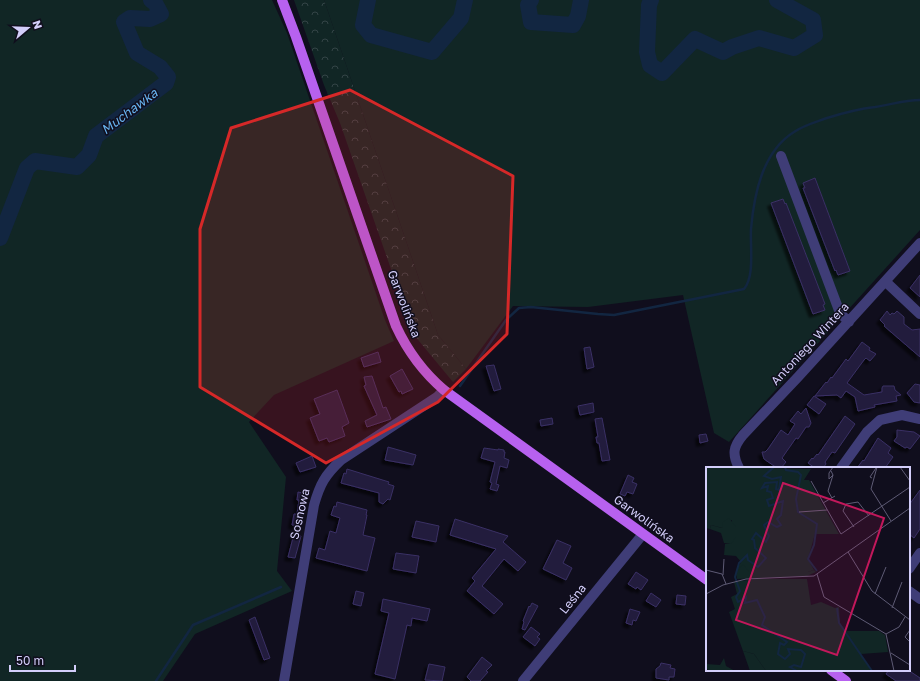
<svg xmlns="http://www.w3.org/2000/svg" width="920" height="681" viewBox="0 0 920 681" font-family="'Golos Text',sans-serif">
<defs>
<pattern id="forest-crowns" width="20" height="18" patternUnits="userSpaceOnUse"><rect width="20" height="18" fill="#112625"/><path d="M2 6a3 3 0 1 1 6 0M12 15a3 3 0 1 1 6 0" fill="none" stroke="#334446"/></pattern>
<filter id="shadow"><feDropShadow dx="-3.5" dy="3.5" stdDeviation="1" flood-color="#0009"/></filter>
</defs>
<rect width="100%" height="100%" fill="#100e1d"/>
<!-- green -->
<path fill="#112625" d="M 0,0 L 272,0 L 287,33 L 385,320 L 394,341 L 274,395 L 249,422 L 286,477 L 277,571 L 292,591 L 195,634 L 163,681 L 0,681 Z
M 324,0 L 920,0 L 920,230 L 729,442 L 714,433 L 683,295 L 588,307 L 513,306 L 466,369 L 438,335 Z"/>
<!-- forest -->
<path fill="url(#forest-crowns)" d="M 294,0 L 324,0 L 438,335 L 466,369 L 453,382 L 414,335 L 340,123 L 324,85 Z"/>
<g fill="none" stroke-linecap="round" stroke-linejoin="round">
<!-- stream -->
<path stroke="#122641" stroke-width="2.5" d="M 460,386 L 506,320 L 519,308 L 531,307 L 598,314 L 614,315 L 744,289 C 755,276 750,246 751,229 C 754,195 762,152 794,132 C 804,125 816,122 827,118 C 843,113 858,109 875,107 C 889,105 905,100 920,100
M 156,681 L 193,625 L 281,587"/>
<!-- river -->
<path stroke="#122641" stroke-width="16" d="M 368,0 L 363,25 L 371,35 L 432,52 L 461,18 L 465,0
M 531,0 L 528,5 L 531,22 L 573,25 L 578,16 L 581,0
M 651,0 L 649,5 L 647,52 L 650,65 L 662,73 L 695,39 L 723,52 L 732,47 L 759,38 L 794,48 L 815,35 L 813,20 L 777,0
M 0,238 L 27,168 L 35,161 L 77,167 L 89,155 L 96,136 L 166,83 L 168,77 L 160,67 L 137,53 L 124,22 L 130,18 L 150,19 L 161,14 L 155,3 L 151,0"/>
</g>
<!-- building -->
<path fill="#221c3c" stroke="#3a3065" filter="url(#shadow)" d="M 815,178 L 850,271 L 838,275 L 836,270 L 835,271 L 803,188 L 805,188 L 803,183 Z
M 783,199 L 785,204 L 786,203 L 825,304 L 823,305 L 825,310 L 813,314 L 771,203 Z
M 920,275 L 920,297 L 910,288 Z
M 887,311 L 890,315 L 892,313 L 894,314 L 897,311 L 904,317 L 904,324 L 912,330 L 920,329 L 920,357 L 884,326 L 885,325 L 880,320 Z
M 862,342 L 870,348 L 869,350 L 876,354 L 870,361 L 866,358 L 864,360 L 847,383 L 864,395 L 882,392 L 882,388 L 883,386 L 894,386 L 895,390 L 901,395 L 896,396 L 897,401 L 874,405 L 875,407 L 858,411 L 855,397 L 846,391 L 841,398 L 837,395 L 815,396 L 826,382 L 827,383 L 831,377 L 832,378 L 846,359 L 848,361 Z
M 590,347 L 594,367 L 587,369 L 584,348 Z
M 378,352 L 381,362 L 364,367 L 361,358 Z
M 494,365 L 501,389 L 494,391 L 486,366 Z
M 402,369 L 413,389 L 402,394 L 401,391 L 399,392 L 390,376 Z
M 372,376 L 383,408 L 386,407 L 391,419 L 367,427 L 365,421 L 377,415 L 364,386 L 366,385 L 364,377 Z
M 915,384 L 920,385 L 920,403 L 914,402 L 907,393 Z
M 337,390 L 349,423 L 342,427 L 345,436 L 329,442 L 327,438 L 319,441 L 310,418 L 320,414 L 314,399 Z
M 814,396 L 826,404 L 819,414 L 807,405 Z
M 593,403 L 594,412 L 580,415 L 578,406 Z
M 806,408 L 811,423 L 809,427 L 806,427 L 798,439 L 796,438 L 782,458 L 786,462 L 781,468 L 777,468 L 764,459 L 762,452 L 765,452 L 768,449 L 781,430 L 788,435 L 795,424 L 790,421 L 798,411 L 801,414 Z
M 845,416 L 855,424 L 835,453 L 832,452 L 825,462 L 826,464 L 823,468 L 815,468 L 808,463 L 812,458 L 813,459 L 817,454 L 818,455 Z
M 552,418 L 553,424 L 541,426 L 540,420 Z
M 602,418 L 610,460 L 602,461 L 599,443 L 597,443 L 596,437 L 598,437 L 595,419 Z
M 897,430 L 914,432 L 920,436 L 910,449 L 907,447 L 905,448 L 894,441 L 897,437 Z
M 706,434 L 708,441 L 700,443 L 699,435 Z
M 878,438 L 891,448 L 888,453 L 893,457 L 885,468 L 857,468 L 863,460 L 864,461 Z
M 388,447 L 416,455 L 413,465 L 385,460 Z
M 484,448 L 498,450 L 498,449 L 504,450 L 504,452 L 505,452 L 504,458 L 509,460 L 507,468 L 500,466 L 496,484 L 499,485 L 497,491 L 490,489 L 492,483 L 490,482 L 495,462 L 481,458 Z
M 312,456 L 316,467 L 300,472 L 296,463 Z
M 347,469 L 389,482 L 388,484 L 394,486 L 390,500 L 388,499 L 383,504 L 379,502 L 379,493 L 341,483 L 344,473 L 346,474 Z
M 628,475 L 634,478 L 632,482 L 637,484 L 633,494 L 627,492 L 625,496 L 620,494 Z
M 920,490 L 920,529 L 914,538 L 909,534 L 909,505 Z
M 298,492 L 307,494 L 303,515 L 297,514 L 299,500 L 297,500 Z
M 337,502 L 367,510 L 366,515 L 367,515 L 363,535 L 375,538 L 367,571 L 316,558 L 319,548 L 325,550 L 330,531 L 336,533 L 340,518 L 331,515 L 334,506 L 336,507 Z
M 294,514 L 302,515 L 300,526 L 292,525 Z
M 455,519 L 508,536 L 503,542 L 526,562 L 518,571 L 504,559 L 482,586 L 503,604 L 494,614 L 467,591 L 475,581 L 472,578 L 496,549 L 450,535 Z
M 416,521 L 439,526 L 436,542 L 412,537 Z
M 294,534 L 301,536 L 295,558 L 288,557 Z
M 557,540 L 571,546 L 563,563 L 572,568 L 566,580 L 543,569 Z
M 396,553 L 419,556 L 416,573 L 393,569 Z
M 636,572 L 648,580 L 641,590 L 637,587 L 636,589 L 628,584 Z
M 356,591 L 364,593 L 361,606 L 353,604 Z
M 651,593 L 661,600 L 656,607 L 646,601 Z
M 677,595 L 686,596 L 685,605 L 676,604 Z
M 383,599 L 430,609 L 427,621 L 412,618 L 411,626 L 407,625 L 395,679 L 375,674 L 389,613 L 381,611 Z
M 532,603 L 538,606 L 525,630 L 522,629 L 524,622 L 523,621 L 529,606 L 530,607 Z
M 630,609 L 640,612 L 636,621 L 633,620 L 632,625 L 626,623 Z
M 255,617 L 270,658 L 264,660 L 249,620 Z
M 531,627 L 540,634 L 537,637 L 540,639 L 535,646 L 523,637 Z
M 482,657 L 492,665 L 486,671 L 488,672 L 480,681 L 471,681 L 467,677 Z
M 661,663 L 671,665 L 670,668 L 675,669 L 674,677 L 669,677 L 669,680 L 656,678 L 656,669 L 660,666 Z
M 429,664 L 445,667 L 442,681 L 425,680 Z
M 889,670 L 908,670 L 920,678 L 920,681 L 896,681 L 886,674 Z"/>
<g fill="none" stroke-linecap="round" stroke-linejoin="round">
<!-- minor -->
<path stroke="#3f3d77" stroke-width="10" d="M 781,156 L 840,313 L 849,322
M 886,282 L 920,314
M 739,468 C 732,454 733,447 743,435 L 798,377 L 920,243
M 841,468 L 867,432 L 880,420 L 902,415 L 920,419
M 909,569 L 920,553
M 909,591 L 920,599
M 284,681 L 314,505 C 320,484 325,475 341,460 L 437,397 L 444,390
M 523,681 L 643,534"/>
<!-- major -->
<path stroke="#b761ef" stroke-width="10" d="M 282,0 L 296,37 L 396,326 C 408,352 423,372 444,390 L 707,580
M 831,670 L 846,681"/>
</g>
<!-- marked area -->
<path fill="#d62828" fill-opacity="0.2" stroke="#d62828" stroke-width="3" stroke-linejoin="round" d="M 350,90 L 513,176 L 507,334 L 438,402 L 326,463 L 200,387 L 200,229 L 231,128 Z"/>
<g text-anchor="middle" stroke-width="3" stroke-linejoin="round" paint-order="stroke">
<!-- street labels -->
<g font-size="12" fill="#d3cefa" stroke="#100e1d">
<text transform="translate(404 304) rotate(69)" y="4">Garwolińska</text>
<text transform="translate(810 344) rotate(-47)" y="4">Antoniego Wintera</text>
<text transform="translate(300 514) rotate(-77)" y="4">Sosnowa</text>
<text transform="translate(644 519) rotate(36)" y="4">Garwolińska</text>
<text transform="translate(573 599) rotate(-51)" y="4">Leśna</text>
</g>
<!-- water labels -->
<g font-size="13" font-style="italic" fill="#67b2ef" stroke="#100e1d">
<text transform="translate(129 111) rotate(-37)" y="5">Muchawka</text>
</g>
</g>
<!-- overview -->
<g transform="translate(706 467)">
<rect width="204" height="204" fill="#100e1d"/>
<path d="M 0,0 L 105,2 L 98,13 L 103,13 L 133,67 L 109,67 L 102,92 L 108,103 L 102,105 L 30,106 L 31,112 L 30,103 L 35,95 L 30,89 L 18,88 L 19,77 L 25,77 L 26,53 L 16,61 L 5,58 L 4,62 L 0,61 ZM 49,112 L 101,112 L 105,138 L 115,135 L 129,141 L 133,140 L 134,156 L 140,164 L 173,164 L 179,168 L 182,185 L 155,187 L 165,204 L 60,204 L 48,187 L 37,184 L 23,145 L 29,142 L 25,130 L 31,127 L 28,115 Z" fill="#112625"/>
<path d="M 23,51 L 30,60 L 30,70 L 25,77 L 18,76 L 15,66 L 4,62 L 5,58 L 16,61 L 17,55 ZM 37,97 L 43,105 L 102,105 L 108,103 L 110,105 L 101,109 L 31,112 L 30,106 ZM 37,184 L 48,187 L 60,204 L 44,204 ZM 18,191 L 20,199 L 29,204 L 4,204 L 0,201 L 0,197 L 14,198 Z" fill="#112625"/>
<path fill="none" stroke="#122641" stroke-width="2" d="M 68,0 L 58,9 L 66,12 L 75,10 L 73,23 L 70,22 L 71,15 L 59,16 L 56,21 L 62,19 L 61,24 L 65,25 L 67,31 L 61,33 L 63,39 L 77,34 L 75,48 L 71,52 L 75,58 L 71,60 L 62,55 L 58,58 L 63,69 L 60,75 L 50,66 L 46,72 L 48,73 L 49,81 L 60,91 L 52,100 L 42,93 L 41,88 L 33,96 L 29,110 L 34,124 L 30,130 L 32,135 L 40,130 L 39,136 L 51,133 L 59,150 L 56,158 L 81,175 L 78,178 L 74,176 L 72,187 L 79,192 L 84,187 L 82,182 L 95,183 L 99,187 L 95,200 L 88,198 L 84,200 L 91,204M 79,0 L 80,3 L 92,5 L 95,8 L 90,32 L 92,45 L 111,57 L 108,78 L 102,92 L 111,104M 131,141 L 133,156 L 166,204"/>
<path fill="none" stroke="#5e5b75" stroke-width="1" d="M 171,0 L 165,22 L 185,54M 194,0 L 204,14M 125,4 L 127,8 L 123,12 L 123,6 L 127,0M 166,11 L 164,10 L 170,1M 105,14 L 135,67 L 204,20M 126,31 L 122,24 L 127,8M 117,36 L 129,29M 93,45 L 121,43M 148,60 L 137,44 L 140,37 L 152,35 L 163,49M 142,85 L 166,124 L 204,153M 0,103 L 16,107 L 20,117M 111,107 L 118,130 L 180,167M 17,108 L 18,92M 0,127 L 17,118 L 40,112 L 108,109 L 204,41M 169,127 L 180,100M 186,141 L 196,115M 204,163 L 199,170 L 204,175M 185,186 L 204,198M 188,204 L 180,167 L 193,160 L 199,150"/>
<path fill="#c2185b" fill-opacity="0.15" stroke="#c2185b" stroke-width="2" d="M 77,16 L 178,51 L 131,188 L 30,153 Z"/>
<rect width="204" height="204" fill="none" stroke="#d3cefa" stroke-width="2"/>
</g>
<!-- north arrow -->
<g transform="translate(28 28) rotate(71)" stroke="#100e1d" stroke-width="3" paint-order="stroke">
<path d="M0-3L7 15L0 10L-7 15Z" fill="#d3cefa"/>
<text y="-6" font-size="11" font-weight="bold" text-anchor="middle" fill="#d3cefa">N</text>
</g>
<!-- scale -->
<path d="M10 665v6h65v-6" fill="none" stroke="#d3cefa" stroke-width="2"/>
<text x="16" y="665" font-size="12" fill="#d3cefa" stroke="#100e1d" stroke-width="3" paint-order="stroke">50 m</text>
</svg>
